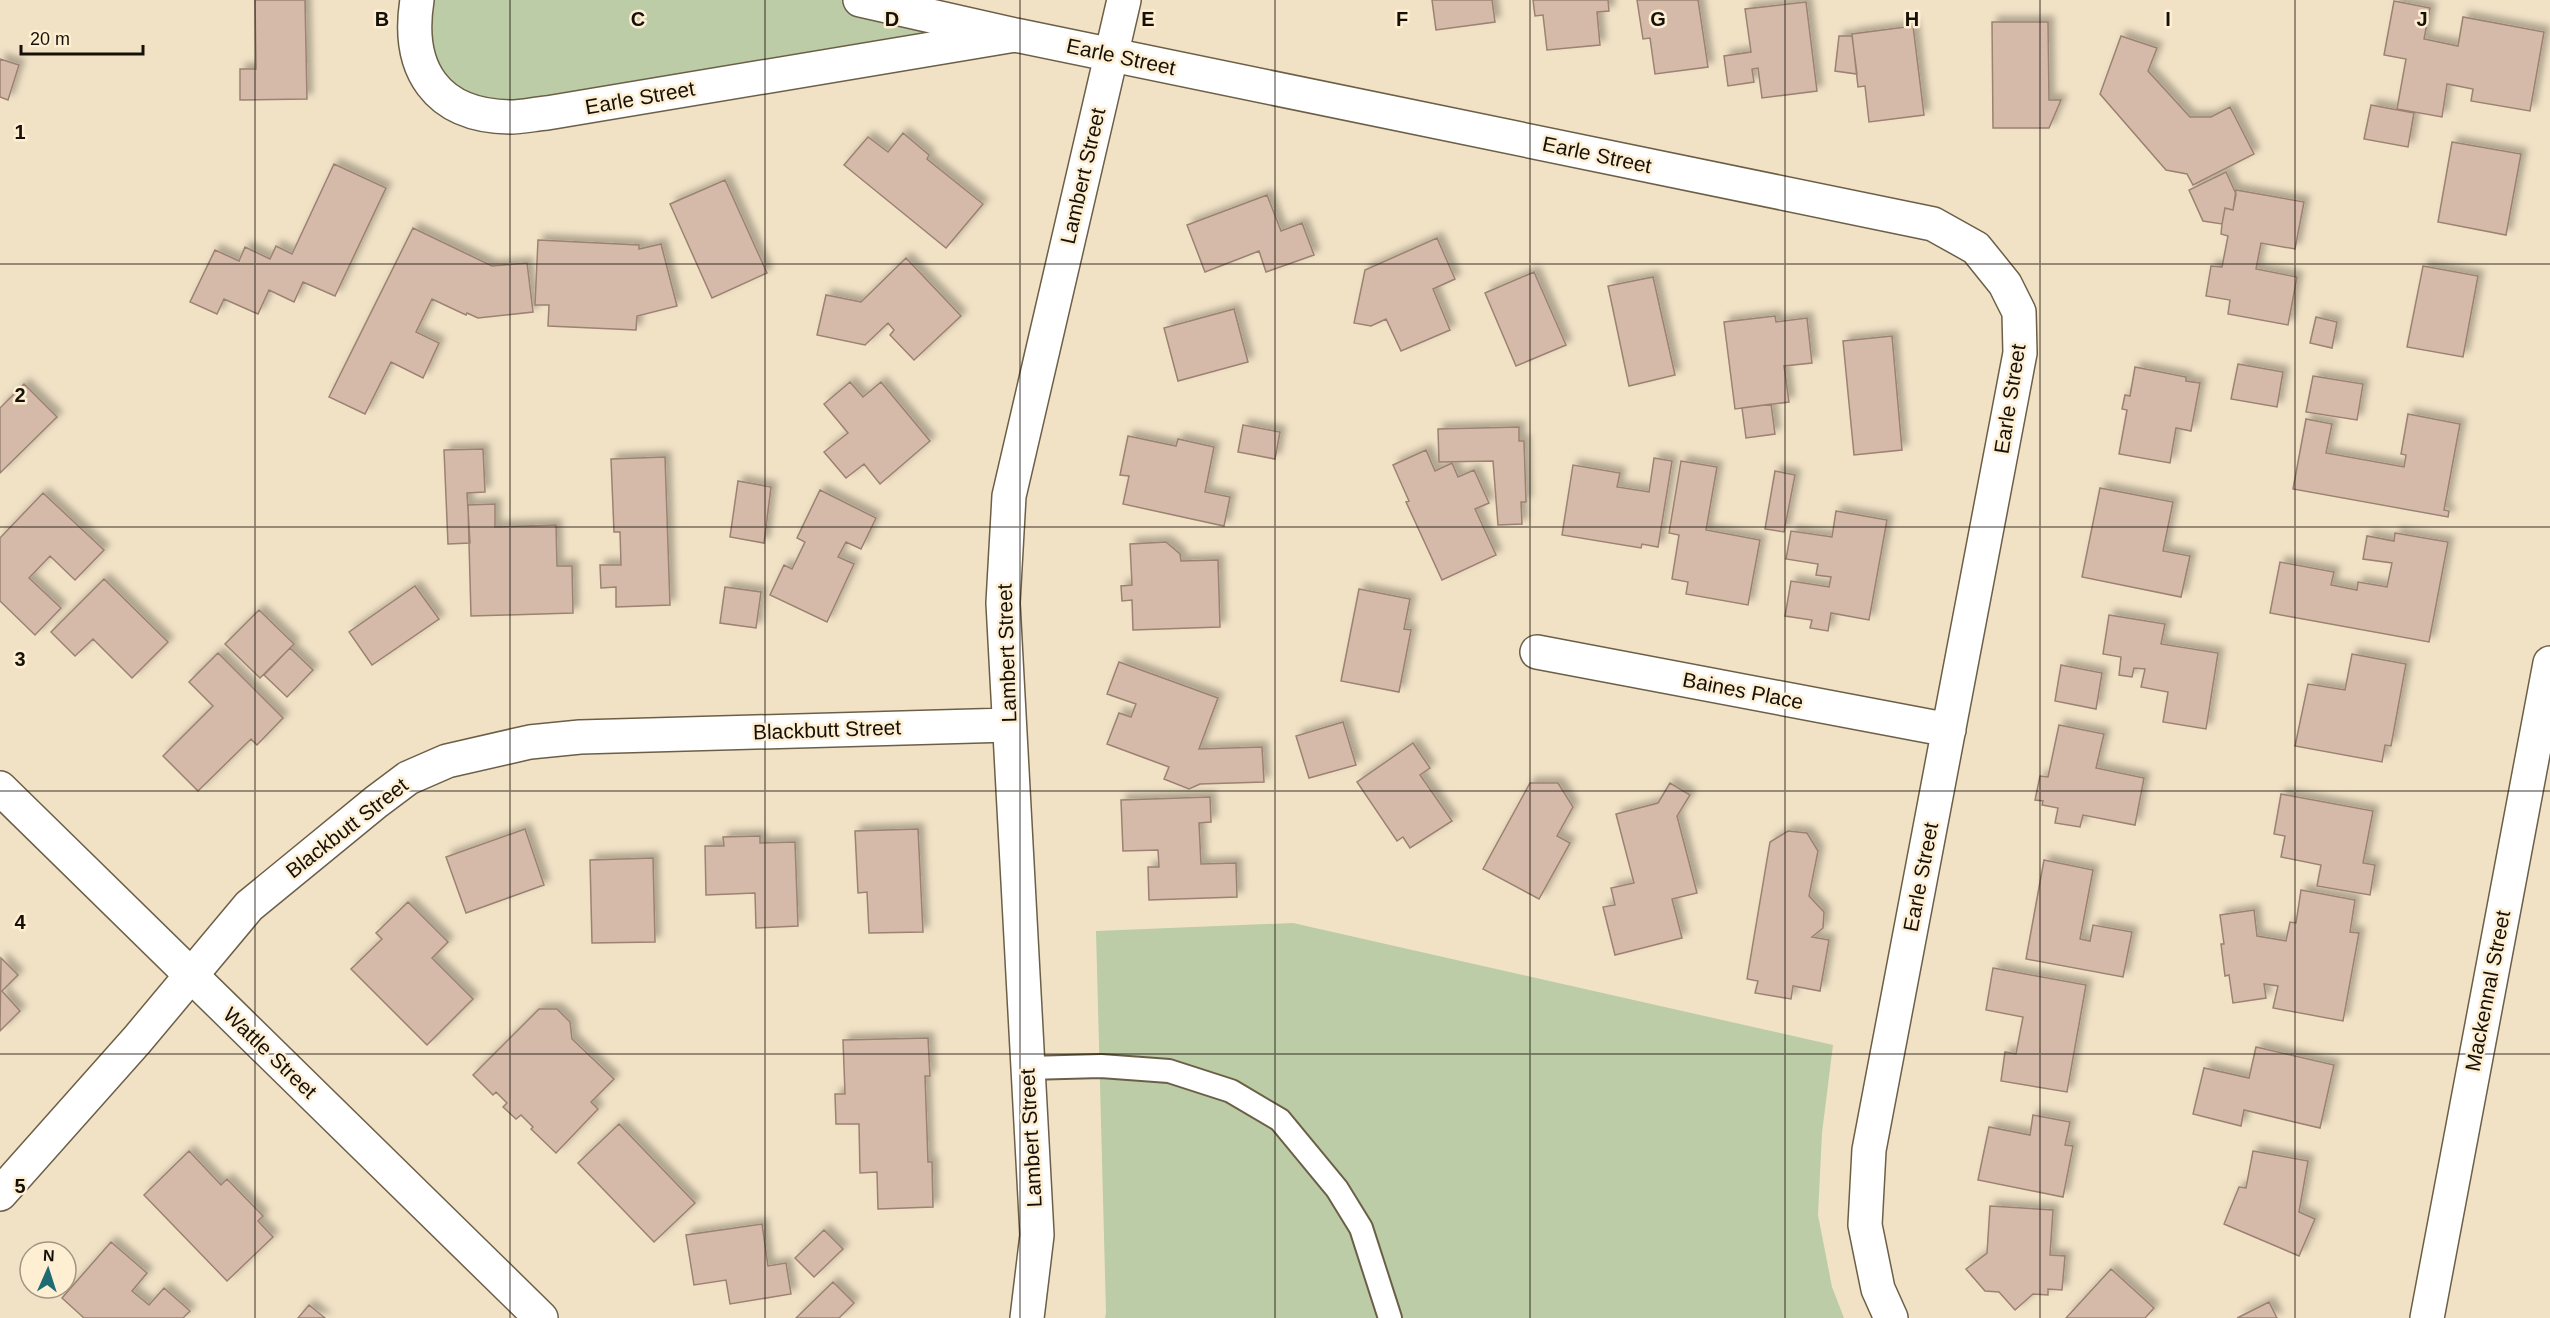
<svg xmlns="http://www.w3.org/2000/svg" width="2550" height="1318" viewBox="0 0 2550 1318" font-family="Helvetica,sans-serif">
<defs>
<filter id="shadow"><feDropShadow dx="5.5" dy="-5.5" stdDeviation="3" flood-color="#0004"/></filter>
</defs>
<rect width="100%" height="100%" fill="#f1e2c6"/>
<!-- green -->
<path fill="#bbcca7" d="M 417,0 L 860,0 L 1015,35 L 547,113 L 446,100 Z
M 1293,923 L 1833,1045 L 1822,1133 L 1818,1215 L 1832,1287 L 1844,1318 L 1105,1318 L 1106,1313 L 1096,931 Z"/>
<!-- building -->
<path fill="#d6baa9" stroke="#9b8272" stroke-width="1.5" filter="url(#shadow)" d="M 255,0 L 305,0 L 307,99 L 240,100 L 240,69 L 256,69 Z
M 1432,0 L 1492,0 L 1495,22 L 1436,30 Z
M 1533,0 L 1608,0 L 1609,11 L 1597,12 L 1600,45 L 1547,50 L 1543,15 L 1535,16 Z
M 1637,0 L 1698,0 L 1708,67 L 1655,74 L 1650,38 L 1643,39 Z
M 2394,1 L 2430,8 L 2424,39 L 2458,46 L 2463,17 L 2544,32 L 2530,111 L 2471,101 L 2473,89 L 2447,84 L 2442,117 L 2397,109 L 2406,59 L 2384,55 Z
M 1806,2 L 1817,91 L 1762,98 L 1758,68 L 1752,69 L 1754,82 L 1728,86 L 1724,56 L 1751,52 L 1745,9 Z
M 1992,22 L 2048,22 L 2049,100 L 2061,100 L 2049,128 L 1993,128 Z
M 1913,26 L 1924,115 L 1869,122 L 1865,86 L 1858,87 L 1852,34 Z
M 1839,36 L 1852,36 L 1857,74 L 1835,71 Z
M 2121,36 L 2157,48 L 2148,71 L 2190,117 L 2211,117 L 2230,107 L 2254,154 L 2193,185 L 2187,174 L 2166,170 L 2100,94 Z
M 0,59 L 19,65 L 8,100 L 0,97 Z
M 2371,105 L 2414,113 L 2408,147 L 2364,139 Z
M 903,133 L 929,155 L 927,159 L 983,204 L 946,248 L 844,165 L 868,137 L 888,152 Z
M 2452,142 L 2521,154 L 2506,235 L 2438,222 Z
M 334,164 L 386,188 L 335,296 L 303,282 L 294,302 L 269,290 L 258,314 L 224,299 L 217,314 L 190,302 L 215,250 L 239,261 L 245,247 L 270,259 L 276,246 L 292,254 Z
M 2226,172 L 2236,194 L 2233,210 L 2225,208 L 2222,224 L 2203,221 L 2189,190 Z
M 725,180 L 767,273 L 712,298 L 670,204 Z
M 2236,190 L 2304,202 L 2295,249 L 2261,243 L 2256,269 L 2297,277 L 2288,325 L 2228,314 L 2230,300 L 2206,296 L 2211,266 L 2222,267 L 2228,236 L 2221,234 L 2222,224 L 2225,208 L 2233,210 Z
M 1267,195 L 1281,231 L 1302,223 L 1314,255 L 1266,272 L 1259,251 L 1205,272 L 1187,225 Z
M 413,228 L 492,266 L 527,263 L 533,312 L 478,318 L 467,313 L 466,315 L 432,299 L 416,332 L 439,343 L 423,378 L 391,362 L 365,414 L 329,397 Z
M 1437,238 L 1455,279 L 1433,289 L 1450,330 L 1401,351 L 1386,319 L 1371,326 L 1354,323 L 1365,270 Z
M 538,240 L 639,245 L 639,249 L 661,244 L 677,306 L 637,316 L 636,330 L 548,326 L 549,305 L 535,305 Z
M 906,258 L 961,316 L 914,360 L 890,335 L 894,330 L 888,323 L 865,345 L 817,335 L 826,295 L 861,302 Z
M 2423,266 L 2478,276 L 2463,357 L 2407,347 Z
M 1534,272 L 1566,345 L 1516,366 L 1485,293 Z
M 1653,277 L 1675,375 L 1629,386 L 1608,286 Z
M 1234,309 L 1248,362 L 1178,381 L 1164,328 Z
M 1775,316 L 1776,322 L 1807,318 L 1812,363 L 1784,366 L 1789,402 L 1735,409 L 1724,322 Z
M 2316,317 L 2337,322 L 2332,348 L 2310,343 Z
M 1892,336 L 1902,450 L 1854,455 L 1843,341 Z
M 2238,364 L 2283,372 L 2277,407 L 2231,399 Z
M 2135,367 L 2186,377 L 2186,381 L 2200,383 L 2191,431 L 2176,428 L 2170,463 L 2119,454 L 2127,410 L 2122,409 L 2125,395 L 2130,396 Z
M 2313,376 L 2363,384 L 2357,420 L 2306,412 Z
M 850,382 L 863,397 L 881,382 L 930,441 L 880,484 L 864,464 L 846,478 L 824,452 L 848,433 L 824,404 Z
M 24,384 L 57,417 L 0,473 L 0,408 Z
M 1771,404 L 1775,434 L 1746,438 L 1742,408 Z
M 2408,414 L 2460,424 L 2444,510 L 2449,511 L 2448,517 L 2293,489 L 2306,419 L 2332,424 L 2326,453 L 2404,467 L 2406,455 L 2401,454 Z
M 1243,425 L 1280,432 L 1275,459 L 1238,452 Z
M 1519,427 L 1519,441 L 1524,441 L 1526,502 L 1521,502 L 1522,524 L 1498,525 L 1493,461 L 1439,462 L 1438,429 Z
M 1128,436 L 1176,446 L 1178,439 L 1214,447 L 1205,492 L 1230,497 L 1224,526 L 1123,504 L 1129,476 L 1120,475 Z
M 483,449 L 485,492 L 467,493 L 470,543 L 448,544 L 444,450 Z
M 1426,450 L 1435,471 L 1452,463 L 1458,477 L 1474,470 L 1489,503 L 1475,509 L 1496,555 L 1442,580 L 1406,502 L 1409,501 L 1393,465 Z
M 665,457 L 670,605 L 616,607 L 616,587 L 601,588 L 600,565 L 621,565 L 620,532 L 614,532 L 611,459 Z
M 1654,458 L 1672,461 L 1658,547 L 1642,544 L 1641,548 L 1562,535 L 1573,465 L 1620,473 L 1617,487 L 1649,492 Z
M 1681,461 L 1717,467 L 1706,530 L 1760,540 L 1748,605 L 1686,594 L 1688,582 L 1672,579 L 1679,535 L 1669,533 Z
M 1775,471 L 1795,475 L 1784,532 L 1765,529 Z
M 738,481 L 771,487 L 764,543 L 730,537 Z
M 2100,488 L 2173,502 L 2163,551 L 2190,556 L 2181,597 L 2082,577 Z
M 820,490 L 876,518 L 861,549 L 846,542 L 838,557 L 854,564 L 827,622 L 770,595 L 784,565 L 792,569 L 805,542 L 797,538 Z
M 43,493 L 104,550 L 75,580 L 50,556 L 29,578 L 61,608 L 35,635 L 0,601 L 0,538 Z
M 495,504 L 495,527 L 556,525 L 557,566 L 572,566 L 573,613 L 471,616 L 468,505 Z
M 1836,511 L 1887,520 L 1869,620 L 1831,613 L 1828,631 L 1810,628 L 1812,620 L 1785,616 L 1791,581 L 1829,587 L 1831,577 L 1816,575 L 1818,564 L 1786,559 L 1791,531 L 1832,537 Z
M 2395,533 L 2448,542 L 2429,642 L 2270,613 L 2280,562 L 2334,572 L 2331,585 L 2357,590 L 2358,582 L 2387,587 L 2392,563 L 2363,559 L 2367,536 L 2394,541 Z
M 1166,542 L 1180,554 L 1181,561 L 1218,560 L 1220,627 L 1133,630 L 1132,600 L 1122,601 L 1121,586 L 1132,585 L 1130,544 Z
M 104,579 L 168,642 L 132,678 L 93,639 L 75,656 L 51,632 Z
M 415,586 L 439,619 L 372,665 L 349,632 Z
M 725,587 L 761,592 L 756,628 L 720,623 Z
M 1359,589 L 1410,599 L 1404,629 L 1411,630 L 1399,692 L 1341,681 Z
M 259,610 L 294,644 L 260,678 L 225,644 Z
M 2109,615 L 2165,624 L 2161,644 L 2218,653 L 2206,729 L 2163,722 L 2168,692 L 2141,687 L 2145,669 L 2134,668 L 2132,677 L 2119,675 L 2121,657 L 2103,654 Z
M 290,648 L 313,670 L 287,697 L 264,675 Z
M 218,653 L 283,718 L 257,745 L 251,739 L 198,791 L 163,756 L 213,706 L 189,682 Z
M 2352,654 L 2406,664 L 2391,746 L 2385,745 L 2382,762 L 2295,746 L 2308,684 L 2345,690 Z
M 1119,662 L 1218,698 L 1199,749 L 1262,747 L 1264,782 L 1200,784 L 1189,789 L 1164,779 L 1169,767 L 1107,744 L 1119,713 L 1131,717 L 1136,704 L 1107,694 Z
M 2061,665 L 2102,673 L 2096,709 L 2055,701 Z
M 1343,722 L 1356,765 L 1309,778 L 1296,736 Z
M 2059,725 L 2104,734 L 2096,768 L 2144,778 L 2135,825 L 2083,815 L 2080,827 L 2055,823 L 2058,808 L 2042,805 L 2043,801 L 2035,800 L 2040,776 L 2048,777 Z
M 1413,743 L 1430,768 L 1420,775 L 1452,821 L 1410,848 L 1403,837 L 1397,841 L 1357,782 Z
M 1530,783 L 1558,783 L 1573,807 L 1557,836 L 1570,843 L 1539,899 L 1483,869 Z
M 1670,783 L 1690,795 L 1677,816 L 1697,893 L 1672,899 L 1682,938 L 1615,955 L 1603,907 L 1615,905 L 1611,888 L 1634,883 L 1616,814 L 1658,803 Z
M 2281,794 L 2373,811 L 2363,863 L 2375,865 L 2370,895 L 2317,886 L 2321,865 L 2281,857 L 2285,836 L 2274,834 Z
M 1210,797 L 1211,822 L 1199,823 L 1201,864 L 1236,863 L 1237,897 L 1149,900 L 1148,867 L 1159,867 L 1158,850 L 1123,851 L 1121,800 Z
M 525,829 L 544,885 L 466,913 L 446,857 Z
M 918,829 L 923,932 L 869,933 L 867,892 L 858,893 L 855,831 Z
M 1788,831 L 1807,833 L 1818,851 L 1809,896 L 1824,912 L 1823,928 L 1812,937 L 1829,940 L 1820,991 L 1793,986 L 1791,999 L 1755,993 L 1758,981 L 1747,979 L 1770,842 Z
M 760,836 L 760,843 L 795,842 L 798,926 L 756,928 L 755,893 L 706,895 L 705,846 L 724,846 L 723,837 Z
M 653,858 L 655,942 L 592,943 L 590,860 Z
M 2044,860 L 2093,870 L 2080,939 L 2090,941 L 2093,925 L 2132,932 L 2123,977 L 2026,959 Z
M 2301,890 L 2355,900 L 2350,932 L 2359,933 L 2343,1021 L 2273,1008 L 2278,986 L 2264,984 L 2266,998 L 2233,1003 L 2229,975 L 2225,976 L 2221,944 L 2224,944 L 2220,915 L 2254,910 L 2257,936 L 2286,941 L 2290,922 L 2296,923 Z
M 408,902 L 448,942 L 432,958 L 473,999 L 427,1045 L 351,969 L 382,939 L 376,933 Z
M 1,958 L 18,975 L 2,991 L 20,1011 L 0,1031 Z
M 1993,968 L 2086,985 L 2067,1092 L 2001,1081 L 2005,1052 L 2016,1054 L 2023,1017 L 1986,1010 Z
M 539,1009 L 557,1009 L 570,1022 L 572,1039 L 614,1079 L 591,1102 L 598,1109 L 556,1153 L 531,1129 L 533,1127 L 521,1115 L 516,1119 L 503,1107 L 507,1103 L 496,1092 L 493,1095 L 473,1075 Z
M 928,1038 L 930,1076 L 925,1076 L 928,1162 L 932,1162 L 933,1207 L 878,1209 L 877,1172 L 860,1173 L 859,1124 L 836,1124 L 835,1094 L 845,1094 L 843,1040 Z
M 2256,1047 L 2334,1065 L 2320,1128 L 2244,1110 L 2241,1126 L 2193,1114 L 2204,1068 L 2249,1078 Z
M 2033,1115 L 2070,1122 L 2065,1145 L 2073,1146 L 2063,1197 L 1978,1180 L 1989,1127 L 2030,1135 Z
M 619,1124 L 695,1203 L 654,1242 L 578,1163 Z
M 189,1151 L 221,1185 L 227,1179 L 263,1216 L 258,1221 L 273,1237 L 227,1281 L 144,1195 Z
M 2253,1151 L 2308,1161 L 2299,1212 L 2315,1219 L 2299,1256 L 2224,1224 L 2239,1187 L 2246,1188 Z
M 1990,1206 L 2053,1210 L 2050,1255 L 2065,1256 L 2062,1290 L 2048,1289 L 2048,1295 L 2033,1294 L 2015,1310 L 1999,1292 L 1985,1291 L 1966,1269 L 1987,1253 Z
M 762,1224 L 768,1266 L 786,1263 L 791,1294 L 730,1304 L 726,1280 L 694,1285 L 686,1235 Z
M 824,1230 L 843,1249 L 814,1277 L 795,1258 Z
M 111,1242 L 147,1273 L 132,1291 L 149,1305 L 164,1288 L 190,1311 L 183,1318 L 84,1318 L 62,1298 Z
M 2111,1269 L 2154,1308 L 2145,1318 L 2066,1318 Z
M 833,1282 L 854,1303 L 839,1318 L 796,1318 Z
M 2269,1302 L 2277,1318 L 2237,1318 Z
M 309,1305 L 325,1318 L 298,1318 Z"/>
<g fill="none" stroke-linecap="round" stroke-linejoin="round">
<defs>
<path id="service" d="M 1028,1068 L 1101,1066 L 1169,1071 L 1231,1091 L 1280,1120 L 1337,1189 L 1361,1228 L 1390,1318"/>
<path id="minor" d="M 417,0 C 406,69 436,116 510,117 C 522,117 535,114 547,113 L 1015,35 L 860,0
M 1015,35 L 1933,224 L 1976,248 L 2005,284 L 2019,312 L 2020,353 L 1869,1150 L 1865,1225 L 1878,1289 L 1891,1318
M 1537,652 L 1949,730
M 0,1194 L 137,1040 L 249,906 L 376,802 L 408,778 L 447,761 L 530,742 L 580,737 L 1009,725
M 1027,1318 L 1037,1235 L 1003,603 L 1009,496 L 1124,0"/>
<path id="tertiary" d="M 0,788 L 541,1318
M 2427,1318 L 2550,663"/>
</defs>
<!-- service casing -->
<use href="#service" stroke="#6c5f47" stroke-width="26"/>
<!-- minor casing -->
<use href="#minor" stroke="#6c5f47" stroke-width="36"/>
<!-- tertiary casing -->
<use href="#tertiary" stroke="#6c5f47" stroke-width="36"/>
<!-- service -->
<use href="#service" stroke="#fff" stroke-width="22"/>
<!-- minor -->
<use href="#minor" stroke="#fff" stroke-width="33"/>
<!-- tertiary -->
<use href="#tertiary" stroke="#fff" stroke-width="33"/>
</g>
<!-- grid -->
<path fill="none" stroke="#161108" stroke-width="1.5" stroke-opacity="0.55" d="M 255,0 L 255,1318M 510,0 L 510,1318M 765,0 L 765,1318M 1020,0 L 1020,1318M 1275,0 L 1275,1318M 1530,0 L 1530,1318M 1785,0 L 1785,1318M 2040,0 L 2040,1318M 2295,0 L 2295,1318M 0,264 L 2550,264M 0,527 L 2550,527M 0,791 L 2550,791M 0,1054 L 2550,1054"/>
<g text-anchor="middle" stroke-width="5" stroke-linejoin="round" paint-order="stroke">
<!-- street labels -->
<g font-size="21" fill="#161108" stroke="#feefd3">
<text transform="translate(1121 57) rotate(12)" y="7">Earle Street</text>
<text transform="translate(640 98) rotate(-10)" y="7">Earle Street</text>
<text transform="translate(1597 155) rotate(12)" y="7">Earle Street</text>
<text transform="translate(1083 176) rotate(-77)" y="7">Lambert Street</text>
<text transform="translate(2010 399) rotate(-81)" y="7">Earle Street</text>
<text transform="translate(1007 653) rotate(-92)" y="7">Lambert Street</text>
<text transform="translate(1743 691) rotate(11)" y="7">Baines Place</text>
<text transform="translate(827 730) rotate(-2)" y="7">Blackbutt Street</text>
<text transform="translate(347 828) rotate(-38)" y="7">Blackbutt Street</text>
<text transform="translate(1921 877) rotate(-79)" y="7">Earle Street</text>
<text transform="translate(2488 991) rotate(-79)" y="7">Mackennal Street</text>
<text transform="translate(270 1053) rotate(44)" y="7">Wattle Street</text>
<text transform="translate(1031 1138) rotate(-93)" y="7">Lambert Street</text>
</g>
</g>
<g font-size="20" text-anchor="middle" font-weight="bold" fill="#161108" stroke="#feefd3" stroke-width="5" stroke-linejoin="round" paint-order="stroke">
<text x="382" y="26">B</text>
<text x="638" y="26">C</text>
<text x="892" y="26">D</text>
<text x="1148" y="26">E</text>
<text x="1402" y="26">F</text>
<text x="1658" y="26">G</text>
<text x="1912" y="26">H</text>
<text x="2168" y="26">I</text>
<text x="2422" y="26">J</text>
<text x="20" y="139">1</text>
<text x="20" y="402">2</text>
<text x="20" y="666">3</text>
<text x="20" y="929">4</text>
<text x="20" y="1193">5</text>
</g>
<!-- north arrow -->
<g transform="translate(48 1270) rotate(3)"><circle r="28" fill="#feefd3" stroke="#a19682" stroke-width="1.5"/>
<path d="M0-4.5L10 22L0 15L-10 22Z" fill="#206b73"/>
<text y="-9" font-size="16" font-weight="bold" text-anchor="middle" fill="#161108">N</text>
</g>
<!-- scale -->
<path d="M21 45v9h122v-9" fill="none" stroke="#161108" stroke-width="3"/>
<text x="30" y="45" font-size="18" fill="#161108" stroke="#feefd3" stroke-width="4.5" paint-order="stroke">20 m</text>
</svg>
